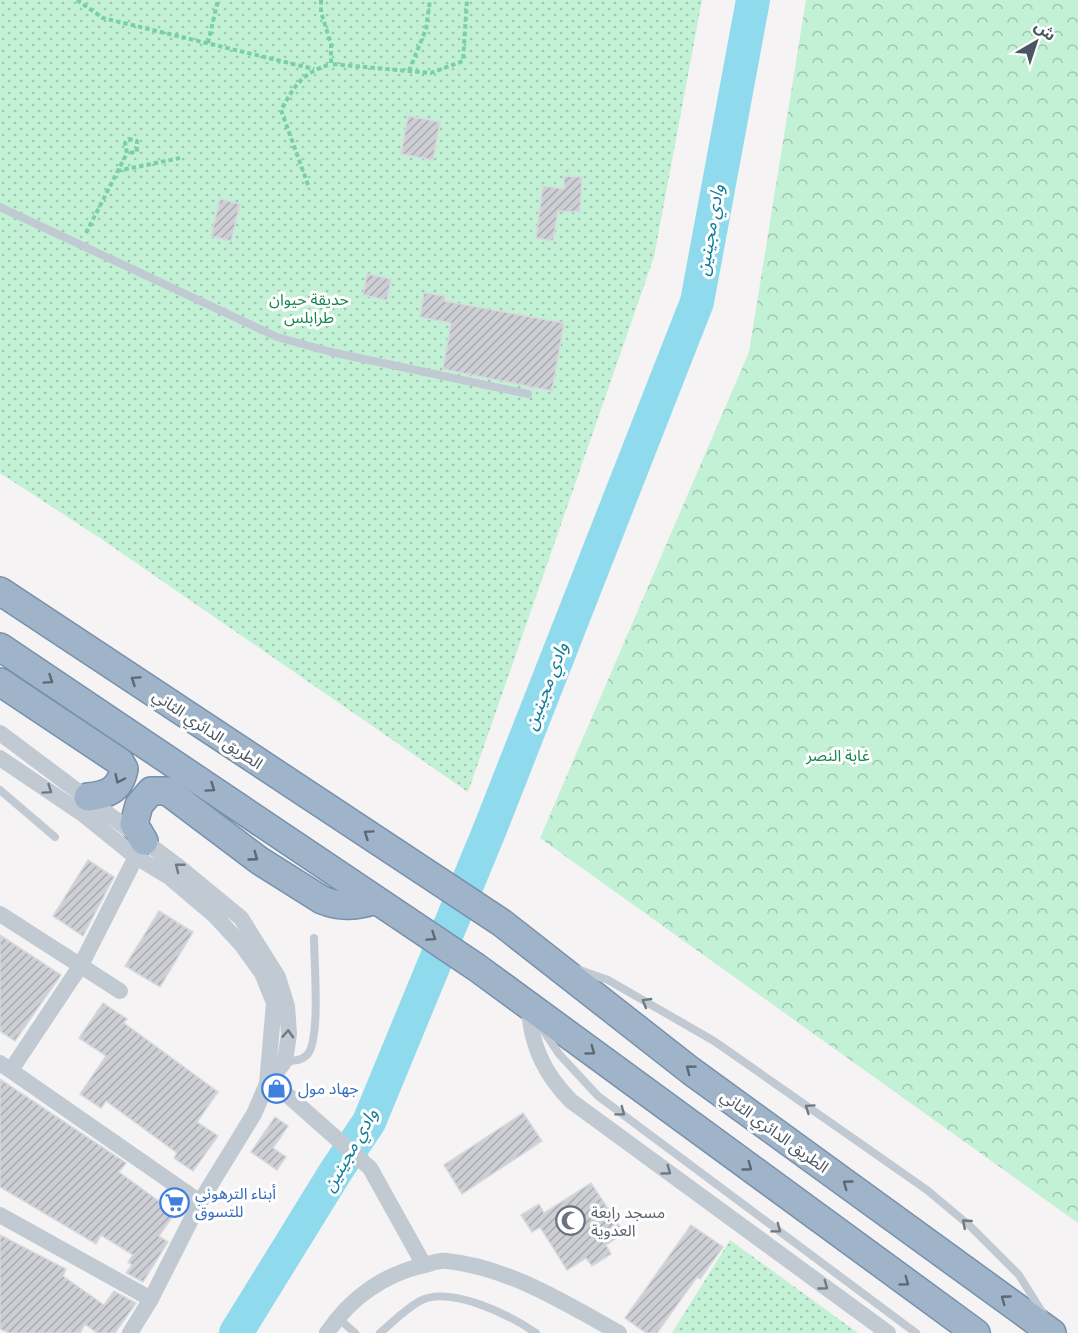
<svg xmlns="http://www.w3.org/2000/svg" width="1078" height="1333" viewBox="0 0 1078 1333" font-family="Karla,'Noto Sans Arabic',sans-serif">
<defs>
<pattern id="forest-crowns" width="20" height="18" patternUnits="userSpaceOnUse" patternTransform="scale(1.5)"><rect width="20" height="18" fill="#c3f1d5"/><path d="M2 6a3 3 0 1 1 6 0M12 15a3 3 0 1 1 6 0" fill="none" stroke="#a0c6b0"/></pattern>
<pattern id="park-dots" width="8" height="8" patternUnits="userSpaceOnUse" patternTransform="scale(1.5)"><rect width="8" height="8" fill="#c3f1d5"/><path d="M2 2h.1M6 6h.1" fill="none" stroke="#a0c6b0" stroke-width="1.8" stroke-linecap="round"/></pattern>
<pattern id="building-hatch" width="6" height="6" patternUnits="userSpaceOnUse" patternTransform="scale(1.5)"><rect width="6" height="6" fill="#cdcfd5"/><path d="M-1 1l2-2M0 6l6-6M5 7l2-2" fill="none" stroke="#a8abb0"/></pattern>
</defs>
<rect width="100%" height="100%" fill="#f5f3f3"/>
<!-- forest -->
<path fill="url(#forest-crowns)" d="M 806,0 L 1078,0 L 1078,1223 L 540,838 L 749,352 Z"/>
<!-- park -->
<path fill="url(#park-dots)" d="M 0,0 L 702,0 L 654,257 L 468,792 L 100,538 L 0,473 Z
M 730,1240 L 858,1333 L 672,1333 Z"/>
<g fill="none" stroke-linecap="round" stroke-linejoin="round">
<!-- river -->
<path stroke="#90daee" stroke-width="34" d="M 236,1333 L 336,1171 L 369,1122 L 490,829 L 697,302 L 753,0"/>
</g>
<!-- building -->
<path fill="url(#building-hatch)" stroke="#d7d9de" stroke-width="1.5" d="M 408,116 L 440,122 L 433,160 L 401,154 Z
M 564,176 L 582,177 L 580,212 L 558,211 L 553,241 L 536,238 L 543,186 L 564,189 Z
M 220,199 L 240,204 L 231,241 L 211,236 Z
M 367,274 L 391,279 L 387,300 L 363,295 Z
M 424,293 L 445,296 L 444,301 L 564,323 L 552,391 L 443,369 L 451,323 L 420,317 Z
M 88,860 L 114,877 L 83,936 L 53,916 Z
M 159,911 L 193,932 L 160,987 L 125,966 Z
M 0,935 L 61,975 L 15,1041 L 0,1031 Z
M 103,1003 L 127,1019 L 124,1023 L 218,1092 L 197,1122 L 218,1136 L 193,1171 L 174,1158 L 177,1153 L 106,1101 L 101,1108 L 80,1094 L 106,1056 L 79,1038 Z
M 0,1079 L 126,1163 L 119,1172 L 175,1213 L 159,1236 L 168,1242 L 143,1282 L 126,1273 L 132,1265 L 128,1262 L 133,1255 L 101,1235 L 96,1244 L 0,1187 Z
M 523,1113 L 542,1141 L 462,1194 L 444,1165 Z
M 275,1117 L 288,1126 L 273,1148 L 286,1157 L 277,1170 L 251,1152 Z
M 591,1183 L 624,1233 L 606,1245 L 611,1254 L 592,1266 L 586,1258 L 567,1270 L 540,1227 L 532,1232 L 521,1215 L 539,1204 L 544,1213 Z
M 691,1225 L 723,1247 L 700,1279 L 697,1277 L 657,1333 L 646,1333 L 625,1318 Z
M 0,1235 L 66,1269 L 63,1276 L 104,1305 L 114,1291 L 136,1303 L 115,1333 L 97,1333 L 85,1324 L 80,1333 L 9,1333 L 0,1329 Z"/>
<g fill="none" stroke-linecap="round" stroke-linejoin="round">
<defs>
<path id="trunk" d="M 0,591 L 502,923 L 691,1071 L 1052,1333
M 0,647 L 476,967 L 976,1333
M 0,682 L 120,762 L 124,769 C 120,790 107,795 88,797
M 144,841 L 134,824 L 139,805 L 151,791 L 167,791 L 260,861 L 322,900 C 341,908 358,906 376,900"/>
</defs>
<!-- trunk casing -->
<use href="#trunk" stroke="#7690ad" stroke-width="30"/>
<!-- path -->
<path stroke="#7ad0a6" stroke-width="4" stroke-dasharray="4.5 3" stroke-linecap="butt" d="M 77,0 L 103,18 L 314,69
M 321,0 L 321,12 L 331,44 L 331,64 L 431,73 L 463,61 L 467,0
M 208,43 L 218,0
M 409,71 L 426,29 L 430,0
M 117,171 L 180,158
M 308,185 L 281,110 C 295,85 302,73 331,64
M 86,233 L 127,153 L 125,143 L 129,139 L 137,141 L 137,152 L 127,153"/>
<!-- service -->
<path stroke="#c1cad2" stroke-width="8" d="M 0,207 L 277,337 L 331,352 L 528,394
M 0,790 L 55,837
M 577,969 L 608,980 L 714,1041 L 927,1190 L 970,1226 L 1019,1275 L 1044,1315
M 541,1027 L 559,1054 L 598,1096 L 916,1333
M 285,1061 C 292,1061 301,1061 307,1055 C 321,1041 314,961 314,938
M 338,1318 L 355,1333
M 380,1333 C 392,1323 405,1309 420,1301 C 450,1285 510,1315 536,1333"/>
<!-- minor -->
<path stroke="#c1cad2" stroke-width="16" d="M 0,733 L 179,867 L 241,918 L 278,977 L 287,1006 L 289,1034 L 285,1061 L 266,1086 L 254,1114 L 200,1202 L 151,1299 L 130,1333
M 0,758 L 84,815 L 136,857 L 169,877 L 215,916 L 241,944 L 262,973 L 274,1003 L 267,1084
M 0,914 L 120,991
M 529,1006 C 530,1044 544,1074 571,1101 L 888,1333
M 0,1063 L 200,1202
M 11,1070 L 81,965 L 141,847
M 266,1086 L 284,1092 L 370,1168 L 424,1265
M 0,1215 L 151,1299
M 327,1333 C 350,1298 384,1274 425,1265 C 432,1263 440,1260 447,1261 C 510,1268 565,1303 619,1333"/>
<!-- trunk -->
<use href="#trunk" stroke="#9fb4c9" stroke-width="27"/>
</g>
<!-- one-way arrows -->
<defs><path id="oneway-chevron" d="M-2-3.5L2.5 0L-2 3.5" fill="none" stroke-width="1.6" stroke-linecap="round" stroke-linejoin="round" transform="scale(1.5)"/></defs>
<g stroke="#5b6976">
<use href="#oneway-chevron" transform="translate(49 680) rotate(34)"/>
<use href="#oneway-chevron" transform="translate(135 680) rotate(-146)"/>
<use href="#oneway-chevron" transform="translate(119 779) rotate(115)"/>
<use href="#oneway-chevron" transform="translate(211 788) rotate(34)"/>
<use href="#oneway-chevron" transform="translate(368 834) rotate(-146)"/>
<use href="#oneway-chevron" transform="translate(254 857) rotate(36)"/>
<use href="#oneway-chevron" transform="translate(432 937) rotate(34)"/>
<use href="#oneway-chevron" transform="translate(591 1051) rotate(36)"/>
<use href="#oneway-chevron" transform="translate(690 1069) rotate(-143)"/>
<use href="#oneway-chevron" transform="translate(748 1167) rotate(36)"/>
<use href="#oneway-chevron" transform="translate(847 1184) rotate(-144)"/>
<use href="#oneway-chevron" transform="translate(905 1282) rotate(36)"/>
<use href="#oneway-chevron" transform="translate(1005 1299) rotate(-144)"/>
</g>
<g stroke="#6e7983">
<use href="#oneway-chevron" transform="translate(48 790) rotate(34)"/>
<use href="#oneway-chevron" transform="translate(179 867) rotate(-142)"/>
<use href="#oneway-chevron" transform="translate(646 1002) rotate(-150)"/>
<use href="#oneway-chevron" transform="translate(288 1034) rotate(-87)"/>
<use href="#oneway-chevron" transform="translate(809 1108) rotate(-145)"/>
<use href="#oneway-chevron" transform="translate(621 1112) rotate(37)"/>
<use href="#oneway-chevron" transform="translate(667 1171) rotate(36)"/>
<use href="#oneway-chevron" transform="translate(966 1223) rotate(-139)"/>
<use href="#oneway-chevron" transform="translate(777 1229) rotate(37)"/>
<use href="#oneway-chevron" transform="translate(824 1286) rotate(36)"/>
</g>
<!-- icons -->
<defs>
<symbol id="shop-ring" viewBox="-11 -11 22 22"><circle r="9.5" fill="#fff" stroke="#3f7fe0" stroke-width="1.5"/><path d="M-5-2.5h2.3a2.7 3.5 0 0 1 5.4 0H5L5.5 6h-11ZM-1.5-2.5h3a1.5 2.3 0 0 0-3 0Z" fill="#3f7fe0"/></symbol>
<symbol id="supermarket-ring" viewBox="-11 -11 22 22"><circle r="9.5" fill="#fff" stroke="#3f7fe0" stroke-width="1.5"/><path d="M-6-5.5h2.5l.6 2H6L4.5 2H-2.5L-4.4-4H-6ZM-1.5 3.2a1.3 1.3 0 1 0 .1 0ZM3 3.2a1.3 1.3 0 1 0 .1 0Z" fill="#3f7fe0"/></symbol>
<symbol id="mosque-ring" viewBox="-11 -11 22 22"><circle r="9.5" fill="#fff" stroke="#6b7280" stroke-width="1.5"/><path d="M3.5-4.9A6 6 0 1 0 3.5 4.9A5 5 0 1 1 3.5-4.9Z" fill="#6b7280"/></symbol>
</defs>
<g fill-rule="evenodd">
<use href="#shop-ring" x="260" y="1072" width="33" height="33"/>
<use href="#supermarket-ring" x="158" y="1186" width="33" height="33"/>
<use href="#mosque-ring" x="554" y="1204" width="33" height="33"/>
</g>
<g text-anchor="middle" stroke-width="6" stroke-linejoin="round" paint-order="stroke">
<!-- park labels -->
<g font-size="16" fill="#17864f" stroke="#fff">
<text x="309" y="305">حديقة حيوان<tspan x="309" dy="18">طرابلس</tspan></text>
<text x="838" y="761">غابة النصر</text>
</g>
<!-- street labels -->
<g font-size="16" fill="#4a5661" stroke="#fff">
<text transform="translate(208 729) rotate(34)" y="6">الطريق الدائري الثاني</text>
<text transform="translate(775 1131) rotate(36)" y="6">الطريق الدائري الثاني</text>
</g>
<!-- shop labels -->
<g font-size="16" fill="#366cbe" stroke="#fff" text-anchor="start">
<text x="298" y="1094">جهاد مول</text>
<text x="195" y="1199">أبناء الترهوني<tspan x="195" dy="18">للتسوق</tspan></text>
</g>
<!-- worship labels -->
<g font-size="16" fill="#5b616d" stroke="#fff" text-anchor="start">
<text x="591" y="1218">مسجد رابعة<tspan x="591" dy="18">العدوية</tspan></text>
</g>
<!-- water labels -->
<g font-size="18" font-style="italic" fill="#0c7c9b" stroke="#fff">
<text transform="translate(710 230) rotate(-80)" y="6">وادي مجينين</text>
<text transform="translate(546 686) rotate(-69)" y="6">وادي مجينين</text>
<text transform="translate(350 1150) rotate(-60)" y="6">وادي مجينين</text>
</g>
</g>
<!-- north arrow -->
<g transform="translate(1036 42) rotate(39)" stroke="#ffffff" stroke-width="4.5" paint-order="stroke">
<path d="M0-4.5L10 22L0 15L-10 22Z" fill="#4a5661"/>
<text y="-9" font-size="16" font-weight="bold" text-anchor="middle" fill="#4a5661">ش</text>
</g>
</svg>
